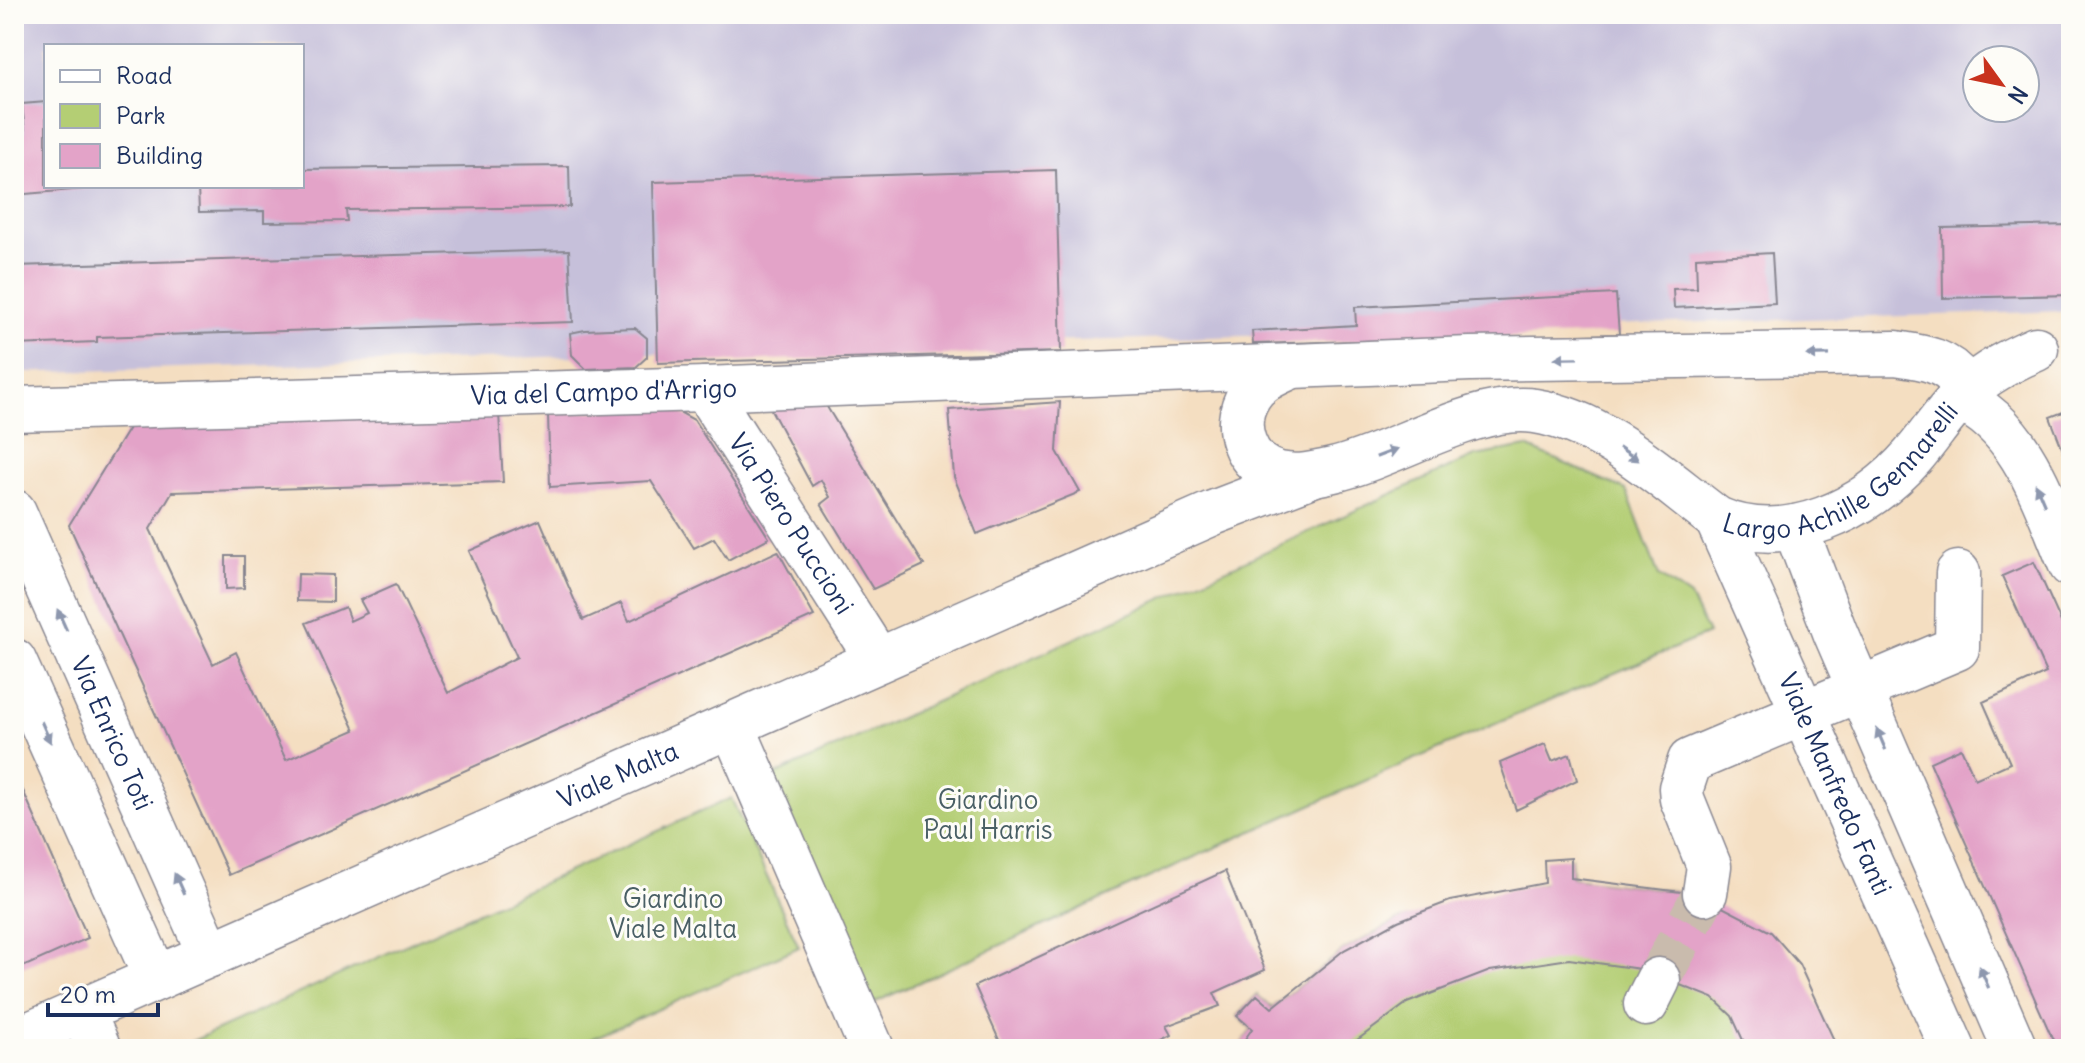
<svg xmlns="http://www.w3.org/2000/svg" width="2085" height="1063" viewBox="0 0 2085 1063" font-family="Delius,sans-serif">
<rect width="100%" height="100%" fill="#fdfcf7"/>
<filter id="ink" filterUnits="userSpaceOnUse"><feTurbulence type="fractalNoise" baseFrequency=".0125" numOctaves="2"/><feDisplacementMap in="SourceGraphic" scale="16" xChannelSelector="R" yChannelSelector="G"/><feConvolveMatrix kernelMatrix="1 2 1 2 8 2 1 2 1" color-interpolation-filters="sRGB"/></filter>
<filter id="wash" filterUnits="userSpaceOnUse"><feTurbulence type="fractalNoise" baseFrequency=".006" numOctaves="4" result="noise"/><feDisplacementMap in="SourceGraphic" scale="32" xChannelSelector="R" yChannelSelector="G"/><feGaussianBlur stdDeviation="1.8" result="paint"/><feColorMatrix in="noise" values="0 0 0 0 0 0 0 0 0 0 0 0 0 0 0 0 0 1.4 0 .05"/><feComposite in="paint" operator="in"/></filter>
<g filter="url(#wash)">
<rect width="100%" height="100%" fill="#f4dec1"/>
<!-- industrial -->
<path fill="#c6c0da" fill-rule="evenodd" d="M 14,14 L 2071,14 L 2071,311 L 14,373 ZM 46,46 L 302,46 L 302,186 L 46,186 ZM 1977,60 L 2025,60 L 2025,108 L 1977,108 Z"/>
<!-- green -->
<path fill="#b4ce74" stroke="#687e69" stroke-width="2" d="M 1527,447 L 1626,490 L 1659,576 L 1690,597 L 1708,634 C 1425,751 1147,878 869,1005 L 773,776 L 1475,456 Z
M 731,798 L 799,947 L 569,1049 L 175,1049 Z
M 1571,858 L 1572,878 L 1697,894 L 1838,1049 L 1238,1049 L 1252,1029 L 1237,1016 L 1257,995 L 1272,1008 L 1344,950 L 1398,921 L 1545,883 Z"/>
<g id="blocks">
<!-- building -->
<path fill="#e3a3c8" d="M 46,102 L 46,186 L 95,186 L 95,188 L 14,195 L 14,134 L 25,133 L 22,104 Z
M 569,166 L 570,207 L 346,210 L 347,221 L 264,222 L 264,211 L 199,212 L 198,186 L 302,186 L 302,169 Z
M 1056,170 L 1061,352 L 658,363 L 653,182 Z
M 2071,225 L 2071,295 L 1943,298 L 1942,228 Z
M 569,250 L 573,322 L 97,337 L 97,342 L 14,345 L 14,266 Z
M 1772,253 L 1775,303 L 1674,308 L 1673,289 L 1697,288 L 1696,257 Z
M 1616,294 L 1619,334 L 1253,344 L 1252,331 L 1356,325 L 1355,307 Z
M 635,328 L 647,338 L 647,357 L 636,367 L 586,369 L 572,355 L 570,333 L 585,330 Z
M 824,402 L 924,565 L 873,589 L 821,504 L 830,497 L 821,480 L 812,486 L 769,406 Z
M 1060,402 L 1057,451 L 1080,492 L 977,534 L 954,477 L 949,410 Z
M 670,407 L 694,420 L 769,538 L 728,560 L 714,538 L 694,548 L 651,481 L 550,487 L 548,414 Z
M 2071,409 L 2071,471 L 2050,417 Z
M 499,413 L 503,482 L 172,492 L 150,529 L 213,664 L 236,652 L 286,760 L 355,730 L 306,623 L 345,607 L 350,621 L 367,613 L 360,600 L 396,584 L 448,693 L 517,657 L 469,551 L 540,520 L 583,620 L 621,603 L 629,621 L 778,551 L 814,616 L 229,875 L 69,525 L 132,423 Z
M 226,556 L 244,556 L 244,588 L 226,589 Z
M 2034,562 L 2071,644 L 2071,1049 L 2057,1049 L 1930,762 L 1961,748 L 1975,779 L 2010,763 L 1983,702 L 2046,673 L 2002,576 Z
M 298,574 L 333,575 L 333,602 L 297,601 Z
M 1545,744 L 1552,761 L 1570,754 L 1577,780 L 1516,810 L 1500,763 Z
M 14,770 L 88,938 L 14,971 Z
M 1571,858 L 1571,878 L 1697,894 L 1771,932 L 1799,964 L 1838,1049 L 1747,1049 L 1732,1016 L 1713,998 L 1640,969 L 1569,959 L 1490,971 L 1407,1003 L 1345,1049 L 1238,1049 L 1252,1029 L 1237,1016 L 1257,995 L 1272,1008 L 1344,950 L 1398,921 L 1450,901 L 1545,883 L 1544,860 Z
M 1225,871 L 1265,970 L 1214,993 L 1220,1006 L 1166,1026 L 1171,1035 L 1143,1049 L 1003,1049 L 975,986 Z"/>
</g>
</g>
<g filter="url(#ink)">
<use href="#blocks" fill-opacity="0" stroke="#888690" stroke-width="2"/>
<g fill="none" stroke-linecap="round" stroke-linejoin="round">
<!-- minor-tunnel -->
<path stroke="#c9bbad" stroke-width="44" stroke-dasharray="44 22" stroke-linecap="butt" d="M 1658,980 L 1705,893"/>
<defs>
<g id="minor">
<path id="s1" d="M 1288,368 C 1273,375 1258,381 1249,396 C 1231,424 1244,466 1279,474 C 1297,478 1315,474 1333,470 C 1394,456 1476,402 1535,411 C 1604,422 1663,479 1717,519 C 1787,549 1866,510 1913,456 C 1932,434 1947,409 1968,390 C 1987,372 2011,360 2036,349"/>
<path id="s2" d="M 705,389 L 878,660"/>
<path d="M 1959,399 C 2023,425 2046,507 2071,565"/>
<path id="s3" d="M 14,409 L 705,389 L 1470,359 L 1896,353 C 1921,357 1945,359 1961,381 L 1959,399"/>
<path id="s4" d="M 14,512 L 210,955"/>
<path id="s5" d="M 1717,519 L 1953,1049"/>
<path d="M 1795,527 L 1835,632 L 2015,1049"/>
<path d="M 14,661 L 156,978"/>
<path d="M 732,725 L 872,1049"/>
<path d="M 1705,893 L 1709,866 L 1682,799 L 1681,788 L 1690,761 L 1957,648 L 1958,573"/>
<path d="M 1646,1004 L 1658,980"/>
<path d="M 82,1011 L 99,1049"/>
<path id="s6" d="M 14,1041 L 1213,513 L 1312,475"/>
</g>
</defs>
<!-- minor casing -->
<use href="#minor" stroke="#888690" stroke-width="47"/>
<!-- minor -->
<use href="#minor" stroke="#fff" stroke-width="44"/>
</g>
<!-- one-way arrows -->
<defs><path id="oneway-solid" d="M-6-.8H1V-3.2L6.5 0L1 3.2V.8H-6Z" transform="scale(2)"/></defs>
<g fill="#8d97ae">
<use href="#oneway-solid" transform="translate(1818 355) rotate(179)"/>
<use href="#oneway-solid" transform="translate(1566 358) rotate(179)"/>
<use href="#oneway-solid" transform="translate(1387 453) rotate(-21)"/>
<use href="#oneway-solid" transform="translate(1629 454) rotate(35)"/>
<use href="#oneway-solid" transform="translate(2040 494) rotate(-113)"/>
<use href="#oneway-solid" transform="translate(62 620) rotate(-114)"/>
<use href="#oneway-solid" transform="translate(46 732) rotate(66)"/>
<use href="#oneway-solid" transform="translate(1881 739) rotate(-113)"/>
<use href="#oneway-solid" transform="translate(179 884) rotate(-114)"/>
<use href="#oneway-solid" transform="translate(1984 977) rotate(-113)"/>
</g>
</g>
<g text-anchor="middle" stroke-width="6" stroke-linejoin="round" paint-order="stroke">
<!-- street labels -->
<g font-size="26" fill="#1b2f5e" stroke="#fdfcf7">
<text dy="9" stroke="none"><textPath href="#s3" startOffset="590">Via del Campo d'Arrigo</textPath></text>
<text dy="9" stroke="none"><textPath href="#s1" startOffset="772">Largo Achille Gennarelli</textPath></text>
<text dy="9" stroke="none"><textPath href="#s2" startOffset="160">Via Piero Puccioni</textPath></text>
<text dy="9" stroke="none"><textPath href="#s4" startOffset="242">Via Enrico Toti</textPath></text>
<text dy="9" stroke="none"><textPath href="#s6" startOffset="660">Viale Malta</textPath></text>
<text dy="9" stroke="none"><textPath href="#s5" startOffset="290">Viale Manfredo Fanti</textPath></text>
</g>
<!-- park labels -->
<g font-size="26" fill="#495f65" stroke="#fdfcf7">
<text x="988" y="809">Giardino<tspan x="988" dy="30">Paul Harris</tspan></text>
<text x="673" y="908">Giardino<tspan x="673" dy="30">Viale Malta</tspan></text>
</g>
</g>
<!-- margin -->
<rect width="2085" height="1063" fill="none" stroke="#fdfcf7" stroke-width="48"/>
<!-- legend -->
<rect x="44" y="44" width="260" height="144" fill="#fdfcf7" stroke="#a3aaba" stroke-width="2"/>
<rect x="60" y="70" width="40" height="12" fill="#ffffff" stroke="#a3aaba" stroke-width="2"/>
<text x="116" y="84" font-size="24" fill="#1b2f5e">Road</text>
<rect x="60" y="104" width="40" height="24" fill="#b4ce74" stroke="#a3aaba" stroke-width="2"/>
<text x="116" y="124" font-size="24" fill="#1b2f5e">Park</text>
<rect x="60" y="144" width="40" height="24" fill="#e3a3c8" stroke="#a3aaba" stroke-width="2"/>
<text x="116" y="164" font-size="24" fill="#1b2f5e">Building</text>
<!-- north arrow -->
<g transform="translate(2001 84) rotate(123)"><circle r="38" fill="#fdfcf7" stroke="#a3aaba" stroke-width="2"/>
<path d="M0-6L14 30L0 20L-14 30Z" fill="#c8321e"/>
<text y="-12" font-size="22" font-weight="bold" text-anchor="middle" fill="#1b2f5e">N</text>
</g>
<!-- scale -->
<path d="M48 1003v12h110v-12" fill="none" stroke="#1b2f5e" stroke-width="4"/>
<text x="60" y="1003" font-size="24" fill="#1b2f5e" stroke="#fdfcf7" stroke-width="6" paint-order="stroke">20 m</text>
</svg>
